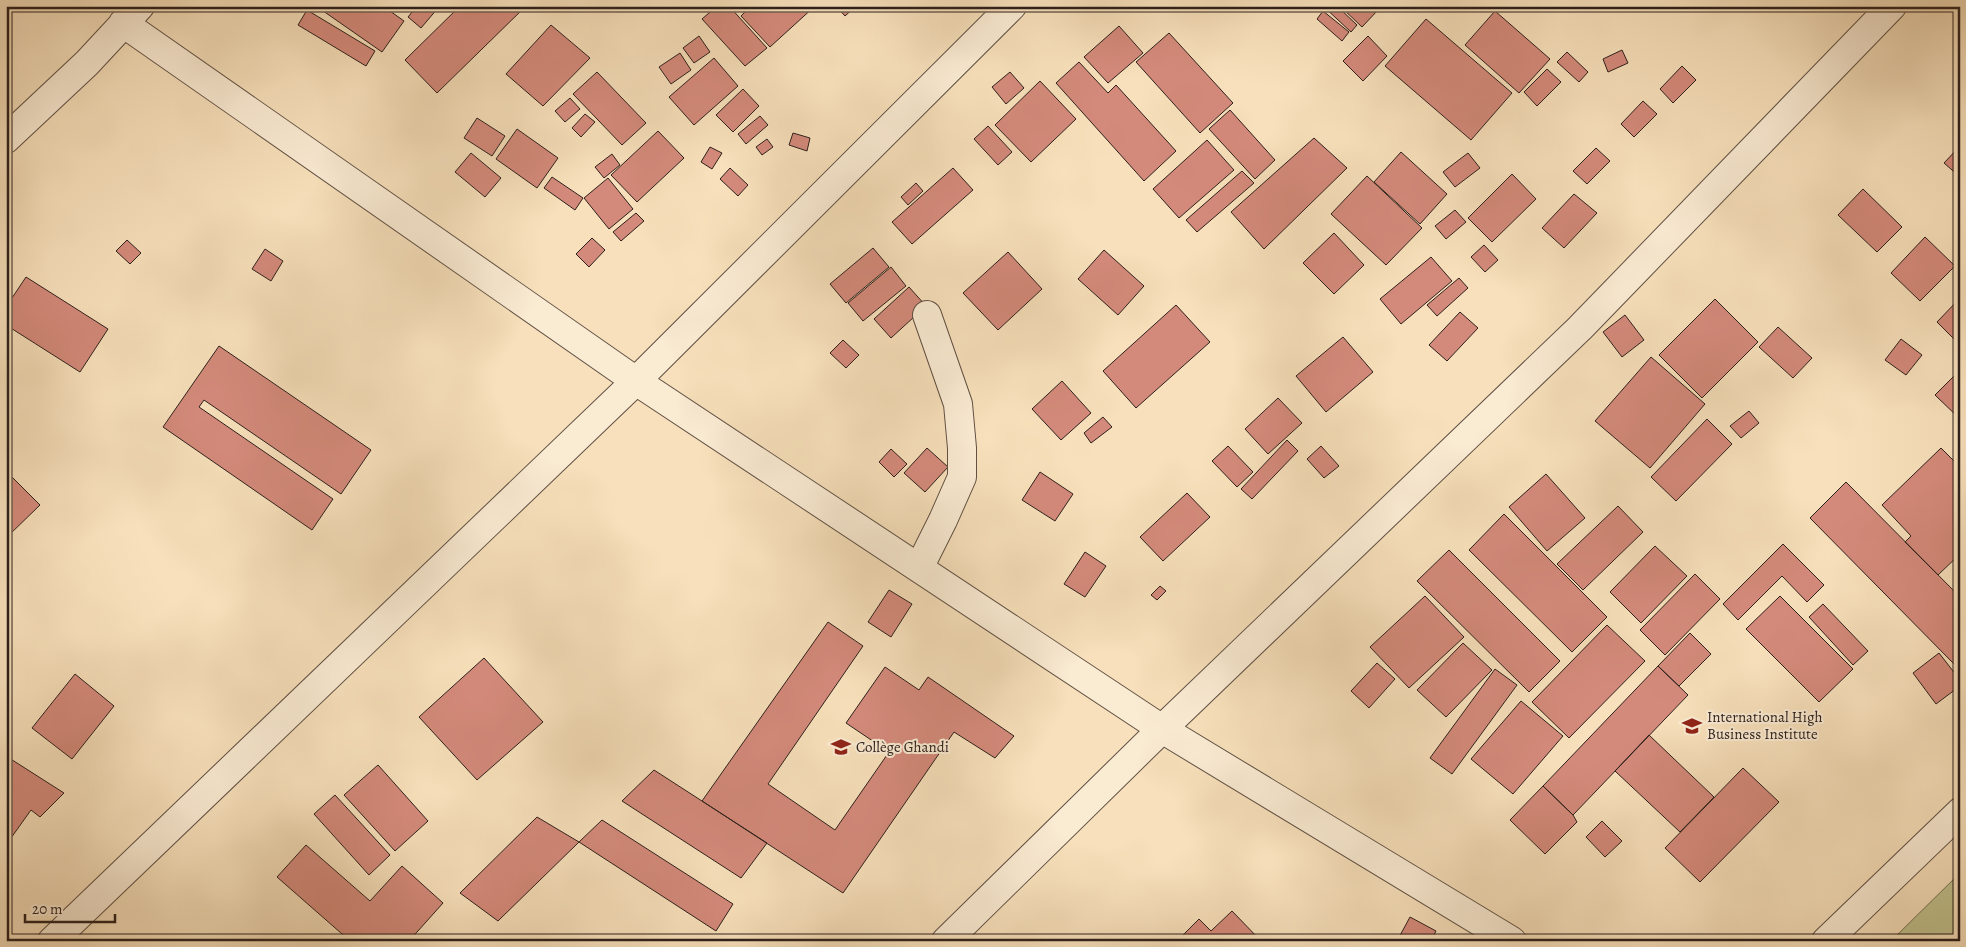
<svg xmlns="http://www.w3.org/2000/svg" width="1966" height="947" viewBox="0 0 1966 947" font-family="Alegreya,serif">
<rect width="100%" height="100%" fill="#f7e0bb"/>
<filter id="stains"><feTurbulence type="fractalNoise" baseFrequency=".004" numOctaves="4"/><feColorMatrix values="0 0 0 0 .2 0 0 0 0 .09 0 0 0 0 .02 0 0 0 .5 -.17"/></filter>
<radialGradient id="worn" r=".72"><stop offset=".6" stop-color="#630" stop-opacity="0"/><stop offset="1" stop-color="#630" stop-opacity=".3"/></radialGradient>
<!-- green -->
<path fill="#c0c18e" stroke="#767055" d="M 1960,873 L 1960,941 L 1891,941 Z"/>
<!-- building -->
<path fill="#d48a7b" stroke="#2d201c" d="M 316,6 L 383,6 L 404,21 L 382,52 Z
M 417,6 L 438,8 L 421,28 L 408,17 Z
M 460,6 L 525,7 L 437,93 L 405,60 Z
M 717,6 L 729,6 L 767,48 L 745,66 L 702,19 Z
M 751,6 L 815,6 L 770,47 L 741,16 Z
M 836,6 L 856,6 L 845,16 Z
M 1323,6 L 1337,6 L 1357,25 L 1351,32 Z
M 1340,6 L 1375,6 L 1378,10 L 1362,27 Z
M 307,10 L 375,51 L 366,66 L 298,25 Z
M 1323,11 L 1349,32 L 1342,41 L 1317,19 Z
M 1495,11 L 1550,59 L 1519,93 L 1465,45 Z
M 1426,19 L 1512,93 L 1471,140 L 1385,66 Z
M 551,25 L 590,58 L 543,106 L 506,74 Z
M 1119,26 L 1143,53 L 1108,83 L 1084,57 Z
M 1169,33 L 1233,103 L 1200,133 L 1136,62 Z
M 699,36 L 710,52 L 694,63 L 683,48 Z
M 1368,36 L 1387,56 L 1363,81 L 1343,61 Z
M 1622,50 L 1628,63 L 1608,72 L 1603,59 Z
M 1567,52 L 1588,72 L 1579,82 L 1557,62 Z
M 680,53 L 691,70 L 671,84 L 659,67 Z
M 714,58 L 738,86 L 694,125 L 669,97 Z
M 1079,62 L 1108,93 L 1116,85 L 1176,151 L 1144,181 L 1056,83 Z
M 1682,66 L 1696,80 L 1673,103 L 1660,89 Z
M 1547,69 L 1561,82 L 1537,106 L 1524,92 Z
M 597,72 L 646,123 L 622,145 L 573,94 Z
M 1010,72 L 1024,88 L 1006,104 L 992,87 Z
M 1040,81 L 1076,119 L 1031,162 L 995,125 Z
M 743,89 L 759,106 L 733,132 L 716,115 Z
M 570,98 L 580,109 L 565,122 L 555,111 Z
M 1643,101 L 1657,114 L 1634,137 L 1621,124 Z
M 1230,110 L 1275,160 L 1255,179 L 1209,129 Z
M 585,114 L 595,122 L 581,137 L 572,128 Z
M 760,116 L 768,125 L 746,144 L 738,134 Z
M 477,118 L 505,136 L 492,156 L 464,138 Z
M 988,126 L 1012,152 L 998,165 L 974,139 Z
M 517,129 L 558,158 L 537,188 L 496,159 Z
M 658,131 L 684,158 L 637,202 L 611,175 Z
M 793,133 L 810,138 L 807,151 L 789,145 Z
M 1314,138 L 1347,168 L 1264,249 L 1231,212 Z
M 767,139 L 773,147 L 762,155 L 756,147 Z
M 1207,140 L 1234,170 L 1179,218 L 1153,189 Z
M 1960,146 L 1960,177 L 1944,163 Z
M 710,147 L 722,153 L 712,169 L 701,162 Z
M 1596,148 L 1610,161 L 1587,184 L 1573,171 Z
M 1401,152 L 1447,194 L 1420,224 L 1374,182 Z
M 471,153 L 501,178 L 485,197 L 455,172 Z
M 1468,153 L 1480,168 L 1455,187 L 1443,172 Z
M 612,154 L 620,165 L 604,178 L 595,167 Z
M 730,168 L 748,185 L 738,196 L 720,179 Z
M 953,168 L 973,190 L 912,244 L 892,222 Z
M 1242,171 L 1254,183 L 1197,232 L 1186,220 Z
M 1512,174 L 1536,199 L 1492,242 L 1468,218 Z
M 1367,176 L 1422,228 L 1386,265 L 1331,214 Z
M 552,177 L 583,198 L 575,210 L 544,188 Z
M 608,178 L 633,209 L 609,229 L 584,198 Z
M 916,183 L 923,191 L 908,205 L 901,197 Z
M 1863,189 L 1902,227 L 1877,252 L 1838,215 Z
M 1960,193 L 1960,204 L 1954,200 Z
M 1574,194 L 1597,213 L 1564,248 L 1542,228 Z
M 1455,210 L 1466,222 L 1446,239 L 1435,226 Z
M 636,213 L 644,221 L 621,241 L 613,232 Z
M 1334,233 L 1364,265 L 1334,294 L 1303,263 Z
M 1925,237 L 1955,266 L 1920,301 L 1891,273 Z
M 592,238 L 605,250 L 589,267 L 576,254 Z
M 127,240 L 141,253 L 130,264 L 116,251 Z
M 1484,245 L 1498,260 L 1485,272 L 1471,257 Z
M 873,248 L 889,267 L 846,303 L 830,284 Z
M 265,249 L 283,261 L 271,281 L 252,269 Z
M 1104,250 L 1144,286 L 1118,315 L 1078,279 Z
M 1008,252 L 1042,289 L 998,330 L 963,293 Z
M 1431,257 L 1452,281 L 1401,324 L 1380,299 Z
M 891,267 L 906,286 L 863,321 L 848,303 Z
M 26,277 L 108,329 L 80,372 L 6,325 L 6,307 Z
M 1459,278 L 1468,288 L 1437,316 L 1427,305 Z
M 909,287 L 926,306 L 891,338 L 874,319 Z
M 1960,298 L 1960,345 L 1937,322 Z
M 1715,299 L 1758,342 L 1702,398 L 1659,355 Z
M 1176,305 L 1210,342 L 1136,408 L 1103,371 Z
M 1460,312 L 1478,328 L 1447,361 L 1429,345 Z
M 1625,315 L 1644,340 L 1622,357 L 1603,332 Z
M 1778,327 L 1812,358 L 1793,378 L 1759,347 Z
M 1343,337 L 1373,372 L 1326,412 L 1296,376 Z
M 1901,339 L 1922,355 L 1906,375 L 1885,360 Z
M 843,340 L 859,355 L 846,368 L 830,353 Z
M 219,346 L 371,450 L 341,494 L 204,400 L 199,407 L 333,499 L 312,530 L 163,427 Z
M 1651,357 L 1705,404 L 1650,468 L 1595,421 Z
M 1960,370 L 1960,419 L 1935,395 Z
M 1062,381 L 1091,413 L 1061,440 L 1032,409 Z
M 1278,398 L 1302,423 L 1268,454 L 1245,429 Z
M 1749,411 L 1759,423 L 1741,438 L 1730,426 Z
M 1103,417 L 1112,427 L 1091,443 L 1084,433 Z
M 1707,419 L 1732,444 L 1676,501 L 1651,477 Z
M 1287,440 L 1298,451 L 1252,499 L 1241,489 Z
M 1228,446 L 1253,472 L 1237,487 L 1212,461 Z
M 1321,446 L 1339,466 L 1324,478 L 1307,459 Z
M 927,448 L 948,467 L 925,492 L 904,473 Z
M 1941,448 L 1960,467 L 1960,554 L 1938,575 L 1905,542 L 1911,536 L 1882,505 Z
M 891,449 L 907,464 L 894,477 L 879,462 Z
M 6,471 L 40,505 L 6,538 Z
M 1040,472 L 1073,494 L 1055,521 L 1022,500 Z
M 1546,474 L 1585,518 L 1547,551 L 1509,507 Z
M 1846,482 L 1960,597 L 1960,660 L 1955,665 L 1810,518 Z
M 1187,493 L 1210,517 L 1163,561 L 1140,537 Z
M 1618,506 L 1643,532 L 1583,590 L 1557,564 Z
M 1504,514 L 1607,617 L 1572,652 L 1469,550 Z
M 1783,544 L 1824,585 L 1807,602 L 1782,576 L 1738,620 L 1723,604 Z
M 1655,546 L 1687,576 L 1641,623 L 1610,592 Z
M 1449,550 L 1560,661 L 1529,692 L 1417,581 Z
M 1085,552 L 1106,566 L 1085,597 L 1064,584 Z
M 1695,574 L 1720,599 L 1665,655 L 1640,630 Z
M 1160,586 L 1166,591 L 1157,600 L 1151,595 Z
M 889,590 L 912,604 L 891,637 L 868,622 Z
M 1425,596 L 1464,637 L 1409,688 L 1370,647 Z
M 1780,596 L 1853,669 L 1819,702 L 1746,629 Z
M 1823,604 L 1868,651 L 1853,665 L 1809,617 Z
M 828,622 L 863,646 L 768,784 L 835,830 L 889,752 L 846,723 L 885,667 L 919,690 L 928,677 L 1014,736 L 995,758 L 954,732 L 843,893 L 702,801 Z
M 1607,625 L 1645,661 L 1569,738 L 1532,702 Z
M 1690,633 L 1711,654 L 1679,686 L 1658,666 Z
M 1463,643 L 1492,670 L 1446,717 L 1417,690 Z
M 1939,653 L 1960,680 L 1960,686 L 1936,704 L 1913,673 Z
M 484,658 L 543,722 L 477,780 L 419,717 Z
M 1377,663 L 1395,679 L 1369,708 L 1351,691 Z
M 1658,666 L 1688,695 L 1573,815 L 1543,786 Z
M 1495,669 L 1517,685 L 1452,774 L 1430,758 Z
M 75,674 L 114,706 L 72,759 L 32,728 Z
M 1521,701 L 1563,736 L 1513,794 L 1471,759 Z
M 1649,735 L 1714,797 L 1680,832 L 1615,771 Z
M 6,756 L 64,793 L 40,817 L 31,810 L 11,838 L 6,835 Z
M 378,765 L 428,821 L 395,851 L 344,795 Z
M 1743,768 L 1779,802 L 1700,882 L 1665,848 Z
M 654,770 L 767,843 L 741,878 L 622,801 Z
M 1543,786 L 1573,815 L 1577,822 L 1545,854 L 1510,820 Z
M 335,795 L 390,855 L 369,875 L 314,814 Z
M 537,817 L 579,842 L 498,921 L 460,893 Z
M 602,820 L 733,904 L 716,931 L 579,842 Z
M 1602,821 L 1622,841 L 1605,857 L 1586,837 Z
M 306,845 L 370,901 L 402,866 L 443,903 L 409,941 L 350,941 L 277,877 Z
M 1232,911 L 1261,941 L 1177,941 L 1199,919 L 1211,931 Z
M 1410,917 L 1436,931 L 1431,941 L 1397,941 Z"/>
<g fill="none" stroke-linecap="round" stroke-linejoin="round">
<defs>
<path id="minor" d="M 123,23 L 636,381 L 1162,729 L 1512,941
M 6,139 L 87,63 L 140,6
M 919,568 L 943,520 L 962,477 L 962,448 L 958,404 L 927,315
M 52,941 L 636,381 L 1012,6
M 946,941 L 1162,729 L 1580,328 L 1892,6
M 1826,941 L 1960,812"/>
</defs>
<!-- minor casing -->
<use href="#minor" stroke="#605044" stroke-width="30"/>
<!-- minor -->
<use href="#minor" stroke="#faebd3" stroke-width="28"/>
</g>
<!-- icons -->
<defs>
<symbol id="university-bare" viewBox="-9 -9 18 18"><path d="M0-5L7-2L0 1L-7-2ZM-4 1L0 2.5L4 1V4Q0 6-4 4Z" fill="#8f2418" stroke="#faebd3" stroke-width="2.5" paint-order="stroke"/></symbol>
<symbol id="school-bare" viewBox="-9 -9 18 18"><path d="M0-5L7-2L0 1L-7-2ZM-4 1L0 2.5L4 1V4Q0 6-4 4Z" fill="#8f2418" stroke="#faebd3" stroke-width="2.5" paint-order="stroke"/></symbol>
</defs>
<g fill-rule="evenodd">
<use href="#university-bare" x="1678" y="712" width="28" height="28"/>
<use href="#school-bare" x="827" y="733" width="28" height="28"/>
</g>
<g text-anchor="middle" stroke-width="4" stroke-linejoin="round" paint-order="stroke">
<!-- poi labels -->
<g font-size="15" fill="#2d201c" stroke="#faebd3" text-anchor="start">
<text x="1707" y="722">International High<tspan x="1707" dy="17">Business Institute</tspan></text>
<text x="856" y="752">Collège Ghandi</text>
</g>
</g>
<!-- margin -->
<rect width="1966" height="947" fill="none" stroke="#f7e0bb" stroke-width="25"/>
<rect x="8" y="8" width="1951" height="932" fill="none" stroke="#2d201c" stroke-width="2.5"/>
<rect x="12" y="12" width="1941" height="922" fill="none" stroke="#2d201c"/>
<!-- scale -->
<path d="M25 914v8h90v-8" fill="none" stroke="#2d201c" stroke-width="2.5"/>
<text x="32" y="914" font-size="15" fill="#2d201c" stroke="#faebd3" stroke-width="4" paint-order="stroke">20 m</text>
<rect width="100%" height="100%" filter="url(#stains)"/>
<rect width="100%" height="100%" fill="url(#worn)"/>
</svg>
